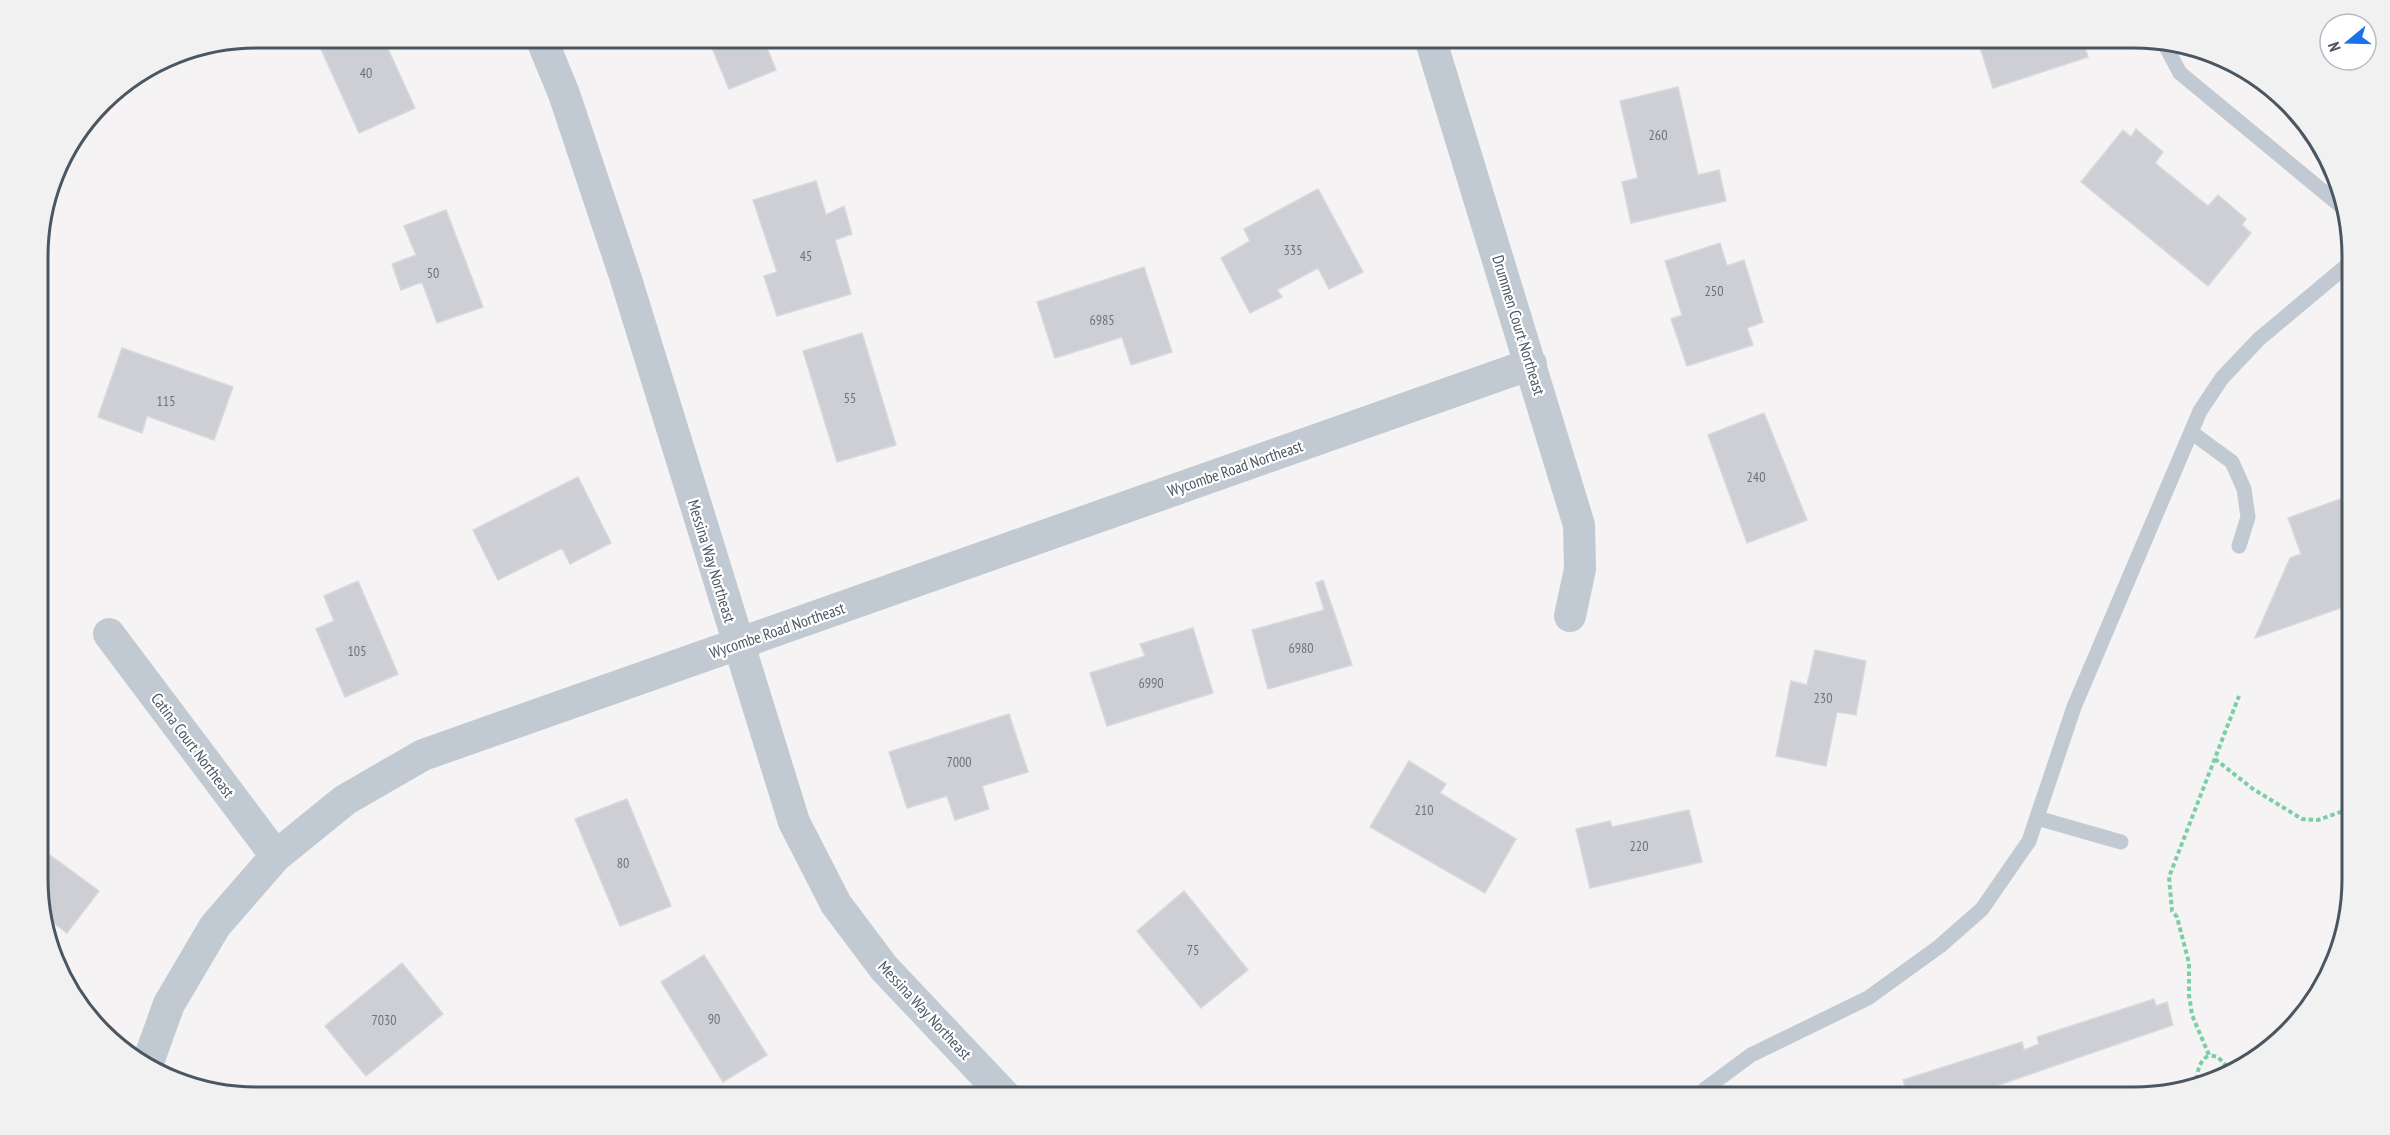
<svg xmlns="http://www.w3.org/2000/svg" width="2390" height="1135" viewBox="0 0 2390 1135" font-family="'PT Sans Narrow',sans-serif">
<rect width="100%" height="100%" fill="#f5f3f3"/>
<!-- building -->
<path fill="#cdcfd5" stroke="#d7d9de" stroke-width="1.5" d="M 316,38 L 383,38 L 415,108 L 359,133 Z
M 708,38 L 763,38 L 776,70 L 729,89 Z
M 1962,38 L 2082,38 L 2088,57 L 1993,88 L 1979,44 L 1965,48 Z
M 1678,87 L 1698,175 L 1719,170 L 1726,201 L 1631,223 L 1622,182 L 1638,178 L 1620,101 Z
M 2136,129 L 2163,152 L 2155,163 L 2208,206 L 2218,195 L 2246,219 L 2242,225 L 2251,233 L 2208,286 L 2081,182 L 2123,130 L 2131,137 Z
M 816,181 L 826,215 L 844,206 L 852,234 L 835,240 L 851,294 L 777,316 L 764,276 L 777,272 L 753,200 Z
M 1318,189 L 1363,272 L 1329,289 L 1318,268 L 1277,290 L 1282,297 L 1250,313 L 1221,258 L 1250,241 L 1244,229 Z
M 446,210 L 483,307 L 437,323 L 422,282 L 401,290 L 392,264 L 416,255 L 404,226 Z
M 1720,243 L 1727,266 L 1744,260 L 1763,322 L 1747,328 L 1753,345 L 1687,366 L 1671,319 L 1682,315 L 1665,261 Z
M 1144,267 L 1172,352 L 1131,365 L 1122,337 L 1055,358 L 1037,302 Z
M 862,333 L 896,445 L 837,462 L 803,351 Z
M 122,348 L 233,387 L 214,440 L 147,416 L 142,433 L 98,417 Z
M 1764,413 L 1807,520 L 1747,543 L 1708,435 Z
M 578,477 L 611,543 L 570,564 L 562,548 L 498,580 L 473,530 Z
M 2351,495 L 2352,604 L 2255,638 L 2290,558 L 2301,554 L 2288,518 Z
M 1323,580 L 1352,665 L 1268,689 L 1252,630 L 1324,610 L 1316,583 Z
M 358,581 L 398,674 L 345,697 L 316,629 L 334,621 L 324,596 Z
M 1193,628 L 1213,693 L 1107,726 L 1090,673 L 1145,656 L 1140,644 Z
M 1815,650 L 1866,661 L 1856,715 L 1837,712 L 1826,766 L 1776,756 L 1791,681 L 1807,685 Z
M 1009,714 L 1028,772 L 982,786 L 989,809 L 955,820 L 947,796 L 907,808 L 889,752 Z
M 1409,761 L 1446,784 L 1440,793 L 1516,839 L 1485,893 L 1370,827 Z
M 627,799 L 671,906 L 620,926 L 575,819 Z
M 1689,810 L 1702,862 L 1590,888 L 1576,829 L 1610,821 L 1612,827 Z
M 39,847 L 99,891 L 67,933 L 42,914 L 39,908 Z
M 1184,891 L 1248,970 L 1201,1008 L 1137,931 Z
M 704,955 L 767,1055 L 723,1082 L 661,982 Z
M 402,963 L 443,1014 L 366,1076 L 325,1026 Z
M 2154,999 L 2156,1006 L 2167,1002 L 2173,1025 L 1964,1097 L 1860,1097 L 1887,1089 L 1889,1094 L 1906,1089 L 1903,1080 L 2022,1042 L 2024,1050 L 2039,1044 L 2037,1037 Z"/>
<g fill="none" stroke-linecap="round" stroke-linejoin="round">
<!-- path -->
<path stroke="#7ad0a6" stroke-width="4" stroke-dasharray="4.5 3" stroke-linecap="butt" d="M 2215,759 L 2253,789 L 2302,819 L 2318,820 L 2352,808
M 2232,1072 L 2218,1057 L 2209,1055 L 2192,1015 L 2189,995 L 2189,963 L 2177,917 L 2172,911 L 2169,877 L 2239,696
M 2197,1087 C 2197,1074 2197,1063 2209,1055"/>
<!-- service -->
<path stroke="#c1cad2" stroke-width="15" d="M 2164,43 L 2180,73 L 2342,207
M 2191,432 L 2232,462 L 2244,489 L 2248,517 L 2239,546
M 2037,818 L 2121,842
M 1700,1097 L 1705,1089 L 1751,1055 L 1868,998 L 1940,946 L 1982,909 L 2029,841 L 2074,707 L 2200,411 L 2222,378 L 2259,339 L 2351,262"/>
<!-- minor -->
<path stroke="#c1cad2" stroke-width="32" d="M 541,38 L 564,94 L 625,276 L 794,822 L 836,904 L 884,968 L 1006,1097
M 1430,38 L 1579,525 L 1580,569 L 1570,616
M 109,634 L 276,856
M 148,1062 L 169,1004 L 215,926 L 276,856 L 345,800 L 423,755 L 1531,364"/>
</g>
<g text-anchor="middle" stroke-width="4.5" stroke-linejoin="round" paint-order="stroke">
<!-- number labels -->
<g font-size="14" fill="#6b747e">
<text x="366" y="78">40</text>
<text x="1658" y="140">260</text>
<text x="1293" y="255">335</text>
<text x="806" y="261">45</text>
<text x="433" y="278">50</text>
<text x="1714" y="296">250</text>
<text x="1102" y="325">6985</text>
<text x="850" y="403">55</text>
<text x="166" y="406">115</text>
<text x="1756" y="482">240</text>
<text x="1301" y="653">6980</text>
<text x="357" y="656">105</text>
<text x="1151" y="688">6990</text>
<text x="1823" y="703">230</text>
<text x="959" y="767">7000</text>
<text x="1424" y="815">210</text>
<text x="1639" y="851">220</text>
<text x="623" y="868">80</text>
<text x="1193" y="955">75</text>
<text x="714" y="1024">90</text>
<text x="384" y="1025">7030</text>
</g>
<!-- street labels -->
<g font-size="16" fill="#4a5661" stroke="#fff">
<text transform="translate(1519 325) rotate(73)" y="6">Drummen Court Northeast</text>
<text transform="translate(1235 468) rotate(-19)" y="6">Wycombe Road Northeast</text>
<text transform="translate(712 561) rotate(73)" y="6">Messina Way Northeast</text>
<text transform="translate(777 630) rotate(-19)" y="6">Wycombe Road Northeast</text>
<text transform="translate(193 745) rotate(53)" y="6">Catina Court Northeast</text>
<text transform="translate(925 1010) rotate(47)" y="6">Messina Way Northeast</text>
</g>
</g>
<!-- crop -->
<path d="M0 0H2390V1135H0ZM256 48H2134A208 208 0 0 1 2342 256V879A208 208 0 0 1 2134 1087H256A208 208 0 0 1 48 879V256A208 208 0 0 1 256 48Z" fill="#f1f1f2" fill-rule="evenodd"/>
<path fill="none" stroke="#4a5661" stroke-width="3" d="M256 48H2134A208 208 0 0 1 2342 256V879A208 208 0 0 1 2134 1087H256A208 208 0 0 1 48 879V256A208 208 0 0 1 256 48Z"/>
<!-- north arrow -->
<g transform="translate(2348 42) rotate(251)"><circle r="28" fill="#ffffff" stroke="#b7bbc0" stroke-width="1.5"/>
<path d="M0-4.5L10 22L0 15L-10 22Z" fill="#1a73e8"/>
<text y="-9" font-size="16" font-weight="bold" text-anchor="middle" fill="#4a5661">N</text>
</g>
</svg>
